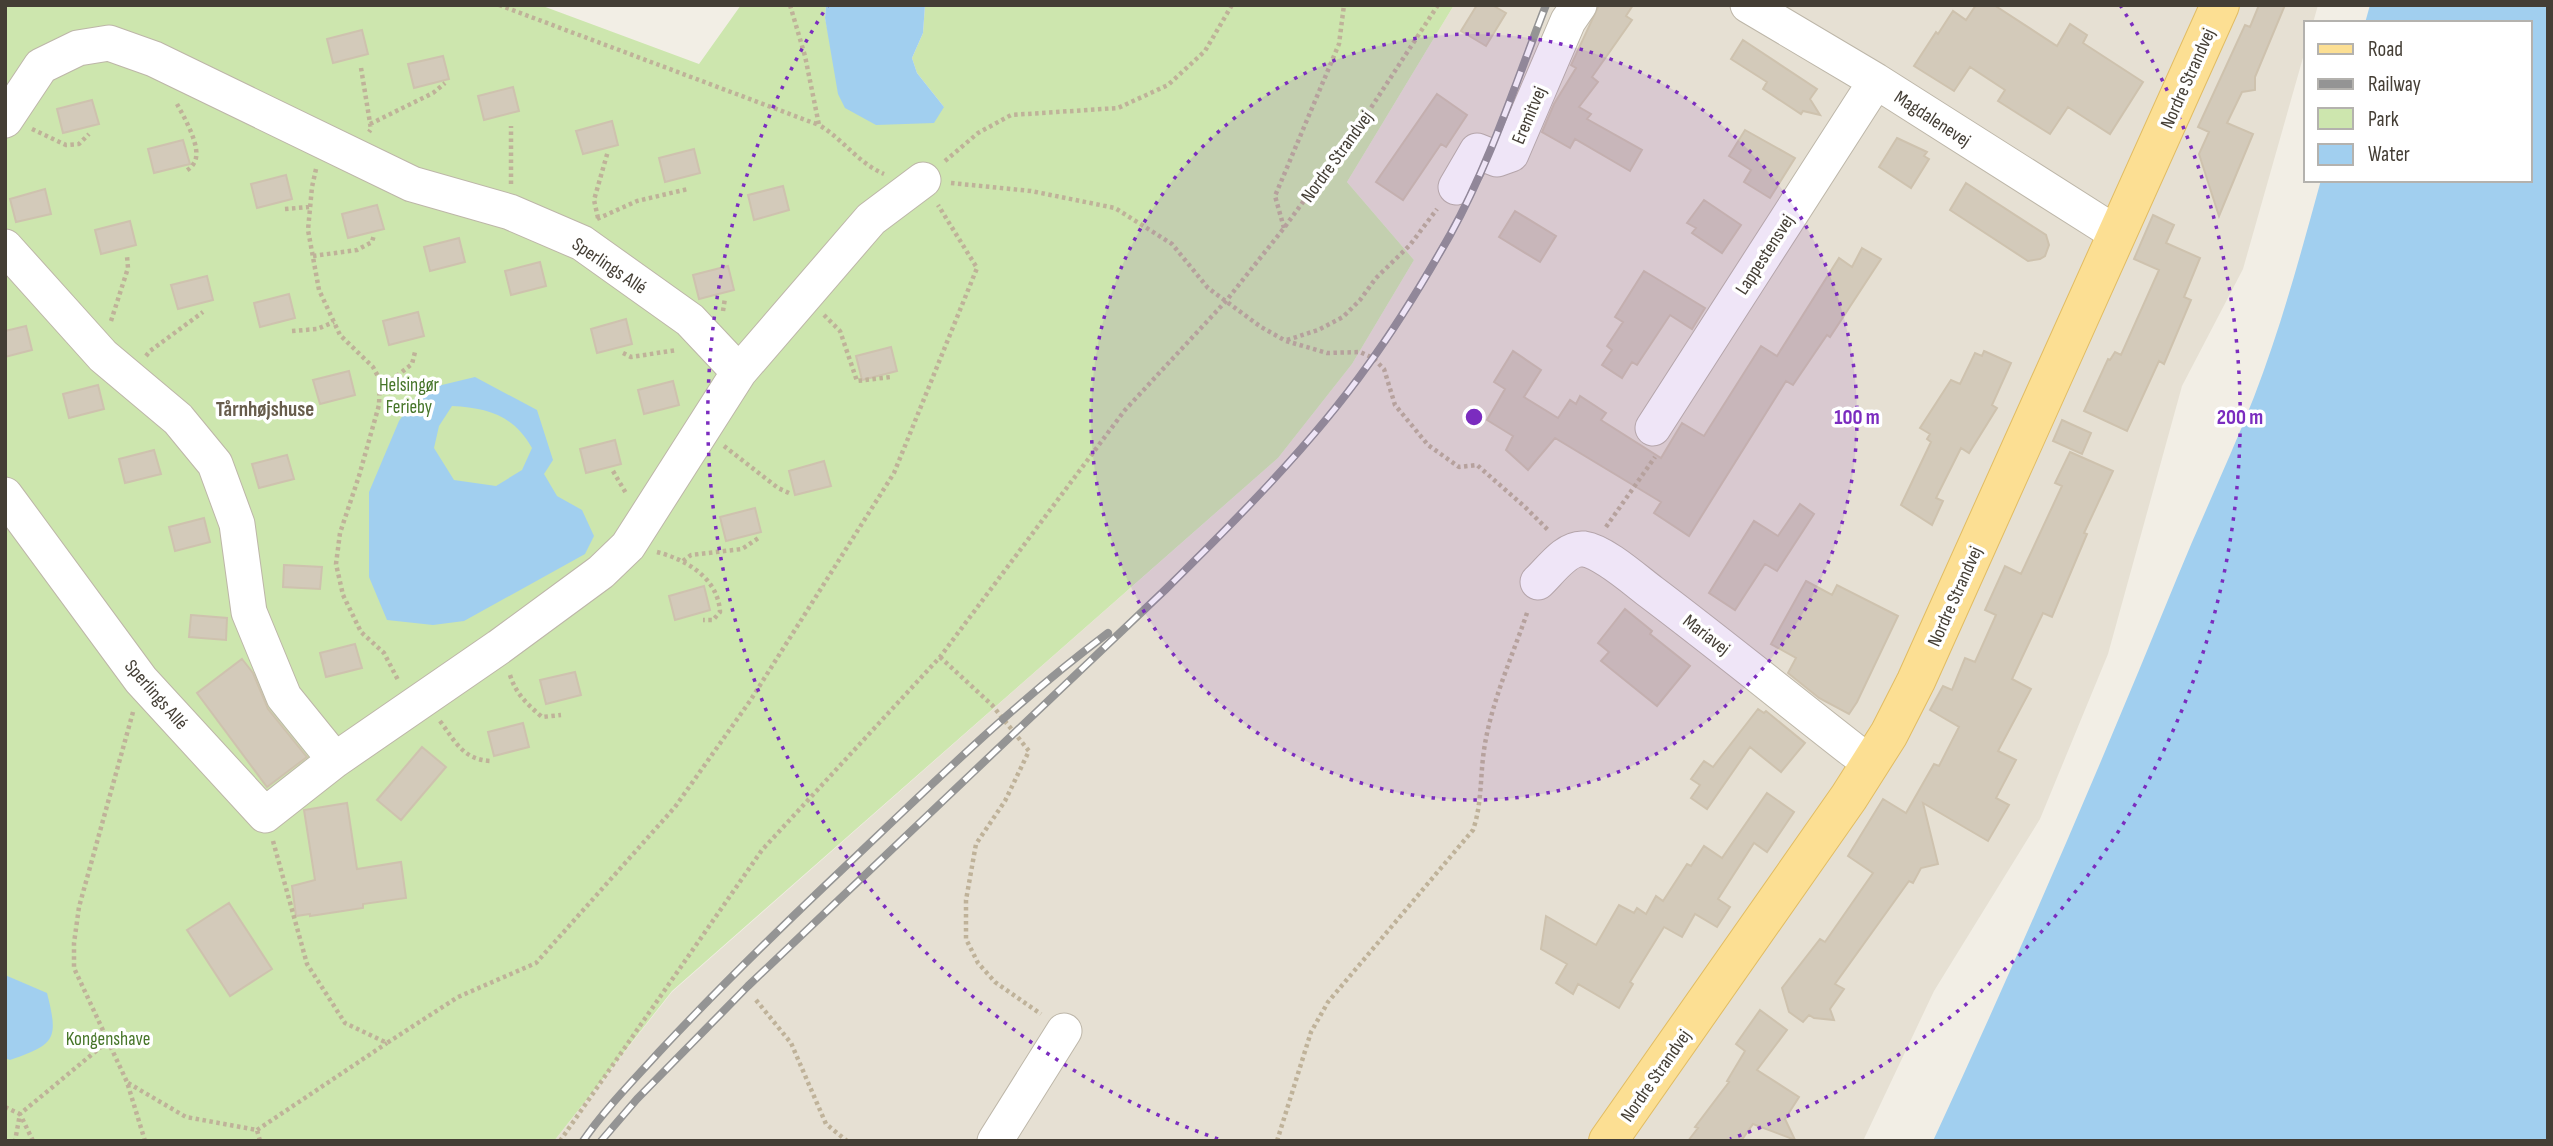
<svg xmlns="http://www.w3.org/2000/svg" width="2553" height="1146" viewBox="0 0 2553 1146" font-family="'Sofia Sans Condensed',sans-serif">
<rect width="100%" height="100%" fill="#f2eee5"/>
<!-- residential -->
<path fill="#e6e0d3" d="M 1454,5 L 2318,5 L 2313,23 L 2306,23 L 2306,47 L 2243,269 L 2182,386 L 2108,654 L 2040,819 L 1934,991 L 1863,1141 L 554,1141 L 672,992 L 1278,458 L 1352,364 L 1414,260 L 1347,182 Z"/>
<!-- green -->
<path fill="#cde6ae" d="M 5,5 L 540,5 L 699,64 L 741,5 L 826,5 L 825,18 L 833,55 L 944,107 L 917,73 L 912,58 L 923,33 L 925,5 L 1454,5 L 1347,182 L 1414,260 L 1352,364 L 1278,458 L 672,991 L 554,1141 L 5,1141 Z"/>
<!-- water -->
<path fill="#a1cfef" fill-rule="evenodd" d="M 826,5 L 925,5 L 923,33 L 912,58 L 917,73 L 944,107 L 934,123 L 876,125 L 845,108 L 838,94 L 825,18 Z
M 2370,5 L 2548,5 L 2548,1141 L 1933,1141 C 2019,955 2100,767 2177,578 C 2202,517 2230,458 2254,397 C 2281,327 2301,253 2321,180 L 2530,180 L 2530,23 L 2365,23 Z
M 475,377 L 537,410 L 553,460 L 544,474 L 557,496 L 582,510 L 594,536 L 585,554 L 464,621 L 433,625 L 387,620 L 369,577 L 369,492 L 399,421 L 421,390 ZM 452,406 C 488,408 513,415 532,448 L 522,470 L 496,486 L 454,480 L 434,448 L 439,426 Z
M 5,975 L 47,993 C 59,1040 55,1044 10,1060 L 5,1058 Z"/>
<!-- building -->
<path fill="#d3caba" stroke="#cec2ae" stroke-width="2" d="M 1477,5 L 1492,5 L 1506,13 L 1486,46 L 1461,31 Z
M 1599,5 L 1633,5 L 1626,16 L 1632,20 L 1592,77 L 1598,82 L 1579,107 L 1591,114 L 1587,119 L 1642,150 L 1630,171 L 1575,139 L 1570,148 L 1542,132 L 1554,104 L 1576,68 L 1571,65 Z
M 1976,5 L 1994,5 L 2057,46 L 2070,24 L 2087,35 L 2083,43 L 2143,82 L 2110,134 L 2068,107 L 2050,134 L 1998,101 L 2005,90 L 1970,67 L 1954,91 L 1914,66 L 1936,32 L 1938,34 L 1953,11 L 1966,20 Z
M 2259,5 L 2285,5 L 2255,77 L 2255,90 L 2242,92 L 2227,123 L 2253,134 L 2219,216 L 2199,154 L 2209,132 L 2198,127 L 2245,25 L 2250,27 Z
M 362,30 L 368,54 L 333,63 L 327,39 Z
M 1743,40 L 1817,89 L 1810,99 L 1820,115 L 1803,111 L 1801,114 L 1763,89 L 1767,82 L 1731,59 Z
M 443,56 L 449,79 L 414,88 L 408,64 Z
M 513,87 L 519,111 L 484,120 L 478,96 Z
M 1437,94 L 1467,115 L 1446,147 L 1441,144 L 1403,200 L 1376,182 Z
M 92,100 L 99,124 L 63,133 L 57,109 Z
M 612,121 L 618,145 L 583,154 L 576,131 Z
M 1745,130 L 1795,158 L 1770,198 L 1744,182 L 1751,170 L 1729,156 Z
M 1897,138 L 1927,152 L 1924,156 L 1929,159 L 1911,188 L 1879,167 Z
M 183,140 L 190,164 L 154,173 L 148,149 Z
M 694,149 L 700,173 L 665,182 L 659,158 Z
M 286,175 L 292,199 L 257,208 L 251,184 Z
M 1966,183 L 2046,235 L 2049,245 L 2045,256 L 2040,259 L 2028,261 L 1950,210 Z
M 783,186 L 789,210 L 754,220 L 748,195 Z
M 45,189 L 51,214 L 16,222 L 10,199 Z
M 1704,200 L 1741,225 L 1722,253 L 1692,233 L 1696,228 L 1687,223 Z
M 377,205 L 384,229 L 348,238 L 342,214 Z
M 1515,211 L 1556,236 L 1540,262 L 1499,237 Z
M 2153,215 L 2174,225 L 2166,243 L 2200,258 L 2184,297 L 2191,300 L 2164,364 L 2159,361 L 2127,431 L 2084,411 L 2108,359 L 2110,360 L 2115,352 L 2121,355 L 2159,270 L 2134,259 Z
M 130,221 L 136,245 L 101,254 L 95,230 Z
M 459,238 L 465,262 L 430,271 L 424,247 Z
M 1862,248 L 1881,259 L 1830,337 L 1827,335 L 1793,385 L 1786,381 L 1689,536 L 1654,513 L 1661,502 L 1555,438 L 1528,470 L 1506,450 L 1513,436 L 1487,420 L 1505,389 L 1494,382 L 1513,351 L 1541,370 L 1524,397 L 1558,418 L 1570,400 L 1576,404 L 1580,396 L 1606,413 L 1601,420 L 1661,458 L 1682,423 L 1704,436 L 1761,346 L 1777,356 L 1839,258 L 1852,267 Z
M 540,262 L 546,286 L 511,295 L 505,271 Z
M 728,266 L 734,290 L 699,299 L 693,275 Z
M 1644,271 L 1705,308 L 1692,329 L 1670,315 L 1637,365 L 1632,362 L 1622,378 L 1602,365 L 1612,350 L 1607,346 L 1623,322 L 1615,317 Z
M 207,276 L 213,300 L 178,309 L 171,285 Z
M 289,294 L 295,318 L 260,327 L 254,303 Z
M 418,312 L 424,336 L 389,345 L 383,321 Z
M 626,319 L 632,344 L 597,353 L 591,329 Z
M 26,326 L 32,350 L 5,357 L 5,331 Z
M 891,347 L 897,371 L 862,380 L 856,356 Z
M 1984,351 L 2011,363 L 1992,405 L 1997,408 L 1969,453 L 1961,448 L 1936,498 L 1943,501 L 1932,525 L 1901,505 L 1931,442 L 1927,439 L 1930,434 L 1920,428 L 1951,380 L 1960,384 L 1975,353 L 1982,356 Z
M 349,371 L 355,395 L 320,404 L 313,380 Z
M 673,381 L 679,405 L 644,414 L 638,390 Z
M 98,385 L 104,409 L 69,418 L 63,394 Z
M 2062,420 L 2091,433 L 2082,454 L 2053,441 Z
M 615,440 L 621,464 L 586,473 L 580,449 Z
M 154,450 L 161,474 L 125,483 L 119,459 Z
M 2070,452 L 2113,471 L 2084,533 L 2087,534 L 2052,617 L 2043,613 L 2012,679 L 2031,689 L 1998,751 L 2016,760 L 1996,798 L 2009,805 L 1988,841 L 1923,803 L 1938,864 L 1921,868 L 1913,883 L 1909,881 L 1835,984 L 1844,989 L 1830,1009 L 1834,1020 L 1814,1018 L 1809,1015 L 1803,1022 L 1789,1012 L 1782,988 L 1820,939 L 1825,942 L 1873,873 L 1848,856 L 1883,799 L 1906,813 L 1934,764 L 1939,766 L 1959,727 L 1930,710 L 1943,686 L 1952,690 L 1965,658 L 1975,662 L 1996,615 L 1985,610 L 2005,566 L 2021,574 L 2062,486 L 2055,483 Z
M 287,455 L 294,479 L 259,488 L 252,464 Z
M 824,461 L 831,486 L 795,495 L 789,471 Z
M 1800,504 L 1814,514 L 1777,571 L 1765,564 L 1735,610 L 1709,593 L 1754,521 L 1778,536 Z
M 755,508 L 761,532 L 726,541 L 720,517 Z
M 204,518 L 210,542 L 175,551 L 169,527 Z
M 284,565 L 322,567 L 320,589 L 283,587 Z
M 1806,581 L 1832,595 L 1837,585 L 1898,616 L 1857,702 L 1849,714 L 1819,698 L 1788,673 L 1796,658 L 1771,644 Z
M 704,586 L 710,610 L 675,620 L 669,596 Z
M 1625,609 L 1652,631 L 1650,634 L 1690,666 L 1657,706 L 1601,661 L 1609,652 L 1598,643 Z
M 191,615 L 227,618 L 226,640 L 189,637 Z
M 355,644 L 362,668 L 326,677 L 320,653 Z
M 242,659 L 253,673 L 268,709 L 307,757 L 267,787 L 197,693 Z
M 575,672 L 581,695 L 546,704 L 540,680 Z
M 1758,709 L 1764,713 L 1766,711 L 1805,743 L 1781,772 L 1750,747 L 1707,809 L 1691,798 L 1700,785 L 1691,779 L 1704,761 L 1713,767 Z
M 523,723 L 529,747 L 494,756 L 488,732 Z
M 422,747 L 446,767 L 401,820 L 377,800 Z
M 1767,793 L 1794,812 L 1767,852 L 1754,843 L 1718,899 L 1730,907 L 1717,927 L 1695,914 L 1682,937 L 1664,927 L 1630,982 L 1633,984 L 1619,1008 L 1578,984 L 1573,994 L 1556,983 L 1567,964 L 1541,949 L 1546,916 L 1596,945 L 1619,905 L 1634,913 L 1637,908 L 1646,914 L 1656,896 L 1663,901 L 1687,864 L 1691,866 L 1704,846 L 1722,858 Z
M 347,803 L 357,869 L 401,862 L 406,898 L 363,904 L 363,908 L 310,916 L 310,914 L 296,916 L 292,886 L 315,880 L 304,810 Z
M 229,903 L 272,969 L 230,996 L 187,930 Z
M 1760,1010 L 1787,1030 L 1757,1070 L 1799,1097 L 1785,1119 L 1795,1140 L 1753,1124 L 1741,1141 L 1688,1141 L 1698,1128 L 1695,1127 L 1729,1082 L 1727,1081 L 1745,1051 L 1736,1044 Z"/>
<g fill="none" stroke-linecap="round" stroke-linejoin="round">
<defs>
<path id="minor" d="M 1748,5 L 1876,81 L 2117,234
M 5,120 L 41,66 L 78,48 L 109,43 L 154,59 L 412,184 L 510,212 L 582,243 L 690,320 L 739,372
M 1456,187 L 1477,151 L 1497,159 L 1511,154 L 1568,21 L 1579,5
M 5,247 L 103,356 L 178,419 L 215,464 L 237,524 L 249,612 L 284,697 L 335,760
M 1653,428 L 1876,81
M 5,495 L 141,680 L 265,815 L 335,760 L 499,647 L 601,572 L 628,546 L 739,372 L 871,219 L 923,180
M 1538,582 C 1550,571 1566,547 1584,549 C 1604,552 1635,580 1651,592 C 1720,644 1786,698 1854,751 L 1872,762
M 995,1141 L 1064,1031"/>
<path id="major" d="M 1608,1141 L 1849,797 L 1889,734 L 1916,681 L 2220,5"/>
</defs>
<!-- minor casing -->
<use href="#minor" stroke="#bdb6a8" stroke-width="37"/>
<!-- major casing -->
<use href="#major" stroke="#e1bc63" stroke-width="40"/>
<!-- path -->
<path stroke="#bfb299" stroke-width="4.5" stroke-dasharray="3.5 3.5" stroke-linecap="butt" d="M 499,5 L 819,125
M 790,5 L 805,56 L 819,125 C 843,139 858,163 884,174
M 361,68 L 371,129 L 369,132
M 177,104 C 184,117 203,149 194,163 C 192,167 189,169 186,171
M 370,124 L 433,93 L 445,83
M 32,129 L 66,145 L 79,144 L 89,134
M 945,161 L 978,133 L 1011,115 L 1118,108 L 1168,85 L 1205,51 L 1232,5
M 316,169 L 312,187 L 308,230 L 319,290 L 340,335 L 373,367 L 380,380 L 379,405 L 359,476 L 340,533 L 336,564 L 343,595 L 361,632 L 384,653 L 398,680
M 951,183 L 1031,191 L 1115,208 L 1172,244 L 1208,288 L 1261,327 L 1286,341 L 1327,353 L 1360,352 L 1373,358 L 1384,369 L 1395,405 L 1428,445 L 1459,467 L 1477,465 L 1525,507 L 1549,531
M 511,184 L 511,126
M 285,209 L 309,207
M 598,218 L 594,200 L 608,151
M 597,219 L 637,201 L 688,189
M 1284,228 L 1275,196 L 1339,44 L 1344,5
M 313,256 L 357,250 L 372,242 L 374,235
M 723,311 L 725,298
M 824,315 L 840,331 L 857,381 L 891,377
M 111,321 L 128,268 L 127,256
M 292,331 L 317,329 L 334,322
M 1287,340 L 1318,330 L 1343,317 L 1360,300 L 1376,278 L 1410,245 L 1437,209
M 623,353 L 631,357 L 677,350
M 146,356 L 150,351 L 203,312
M 380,389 L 412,364 L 415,352
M 724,446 L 778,488 L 791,494
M 613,471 L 627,495
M 1606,527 L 1655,457
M 657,552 C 687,560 718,578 720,612 L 713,620 L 703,620
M 683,561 L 691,555 L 742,549 L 760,537
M 940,657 L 992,705 L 1029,751 L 1005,801 L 976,844 L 966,900 L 966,939 L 978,963 L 995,982 L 1041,1014
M 510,675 C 516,694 527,704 542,717 L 561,715
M 133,712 L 79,907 L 74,943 L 74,968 L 127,1082 L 145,1141
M 440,721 C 455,741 463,760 491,761
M 273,841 L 307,964 L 345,1023 L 387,1043 L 458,997 L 536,963 L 675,807 L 750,701 L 894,473 L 977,268 L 938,205
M 756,1000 L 791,1043 L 826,1124 L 847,1141
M 128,1083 L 186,1117 L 257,1130 L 260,1141
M 5,1107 L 20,1114 L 15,1141
M 257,1130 L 387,1043
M 33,1141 L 20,1114 L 108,1041
M 560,1141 L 762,850 L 940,657 L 1125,410 L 1226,301 L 1284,228 L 1363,120 L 1438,5
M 1277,1141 L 1311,1032 L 1328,1002 L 1473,830 C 1482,804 1480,777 1484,750 C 1491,702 1513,655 1528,610"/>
<!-- minor -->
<use href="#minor" stroke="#fff" stroke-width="35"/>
<!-- major -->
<use href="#major" stroke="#fcdf93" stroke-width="38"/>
<defs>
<path id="rail" d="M 583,1141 C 605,1109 633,1081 659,1052 C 714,993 772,936 831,880 C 921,795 1009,707 1108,633
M 601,1141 L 637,1099 L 748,986 L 1166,589 C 1236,520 1311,445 1368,365 C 1398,324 1425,279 1450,235 C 1490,163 1516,82 1546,5"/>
</defs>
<!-- rail casing -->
<use href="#rail" stroke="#949494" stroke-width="8"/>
<!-- rail -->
<use href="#rail" stroke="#fff" stroke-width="5" stroke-dasharray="16" stroke-linecap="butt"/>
</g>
<!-- distance rings -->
<circle cx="1474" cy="417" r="383" fill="#7b2cbf" fill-opacity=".12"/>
<g fill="none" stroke="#7b2cbf" stroke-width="3.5" stroke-dasharray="3.5 7">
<circle cx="1474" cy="417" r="383"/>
<path d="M1218 1139A766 766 0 0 1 828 5M2120 5A766 766 0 0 1 1730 1139"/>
</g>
<g text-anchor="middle" stroke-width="7" stroke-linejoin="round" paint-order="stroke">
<!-- street labels -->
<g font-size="19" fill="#443e35" stroke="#fff">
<text transform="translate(2187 78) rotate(-66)" y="7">Nordre Strandvej</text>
<text transform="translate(1528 115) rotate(-67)" y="7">Eremitvej</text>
<text transform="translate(1933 118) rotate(33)" y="7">Magdalenevej</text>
<text transform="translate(1336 156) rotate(-54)" y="7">Nordre Strandvej</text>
<text transform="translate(1764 254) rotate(-57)" y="7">Lappestensvej</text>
<text transform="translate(610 265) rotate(34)" y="7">Sperlings Allé</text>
<text transform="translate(1954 596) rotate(-66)" y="7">Nordre Strandvej</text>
<text transform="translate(1707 634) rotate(38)" y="7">Mariavej</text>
<text transform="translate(157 694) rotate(49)" y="7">Sperlings Allé</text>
<text transform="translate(1655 1075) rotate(-55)" y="7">Nordre Strandvej</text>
</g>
<!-- park labels -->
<g font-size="19" fill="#467529" stroke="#fff">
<text x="409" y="391">Helsingør<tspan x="409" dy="22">Ferieby</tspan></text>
<text x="108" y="1045">Kongenshave</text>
</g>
<!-- neighbourhood labels -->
<g font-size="21" font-weight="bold" fill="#675c4c" stroke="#fff">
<text x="265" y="416">Tårnhøjshuse</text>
</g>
</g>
<circle cx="1474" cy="417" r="10" fill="#7b2cbf" stroke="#fff" stroke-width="3.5"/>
<g font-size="21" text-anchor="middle" font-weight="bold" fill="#7b2cbf" stroke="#fff" stroke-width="7" stroke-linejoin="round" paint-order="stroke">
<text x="1857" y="424">100 m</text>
<text x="2240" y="424">200 m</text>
</g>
<!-- border -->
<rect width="2553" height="1146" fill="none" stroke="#443e35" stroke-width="14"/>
<!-- legend -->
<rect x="2304" y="21" width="228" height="161" fill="#ffffff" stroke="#b4b2ae" stroke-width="2"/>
<rect x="2318" y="44" width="35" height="10" fill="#fcdf93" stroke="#b4b2ae" stroke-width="2"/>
<text x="2368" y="56" font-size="21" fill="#443e35">Road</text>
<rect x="2318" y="79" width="35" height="10" fill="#949494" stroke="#b4b2ae" stroke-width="2"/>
<text x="2368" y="91" font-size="21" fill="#443e35">Railway</text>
<rect x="2318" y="108" width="35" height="21" fill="#cde6ae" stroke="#b4b2ae" stroke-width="2"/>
<text x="2368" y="126" font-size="21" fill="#443e35">Park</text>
<rect x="2318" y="144" width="35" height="21" fill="#a1cfef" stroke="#b4b2ae" stroke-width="2"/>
<text x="2368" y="161" font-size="21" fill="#443e35">Water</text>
</svg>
